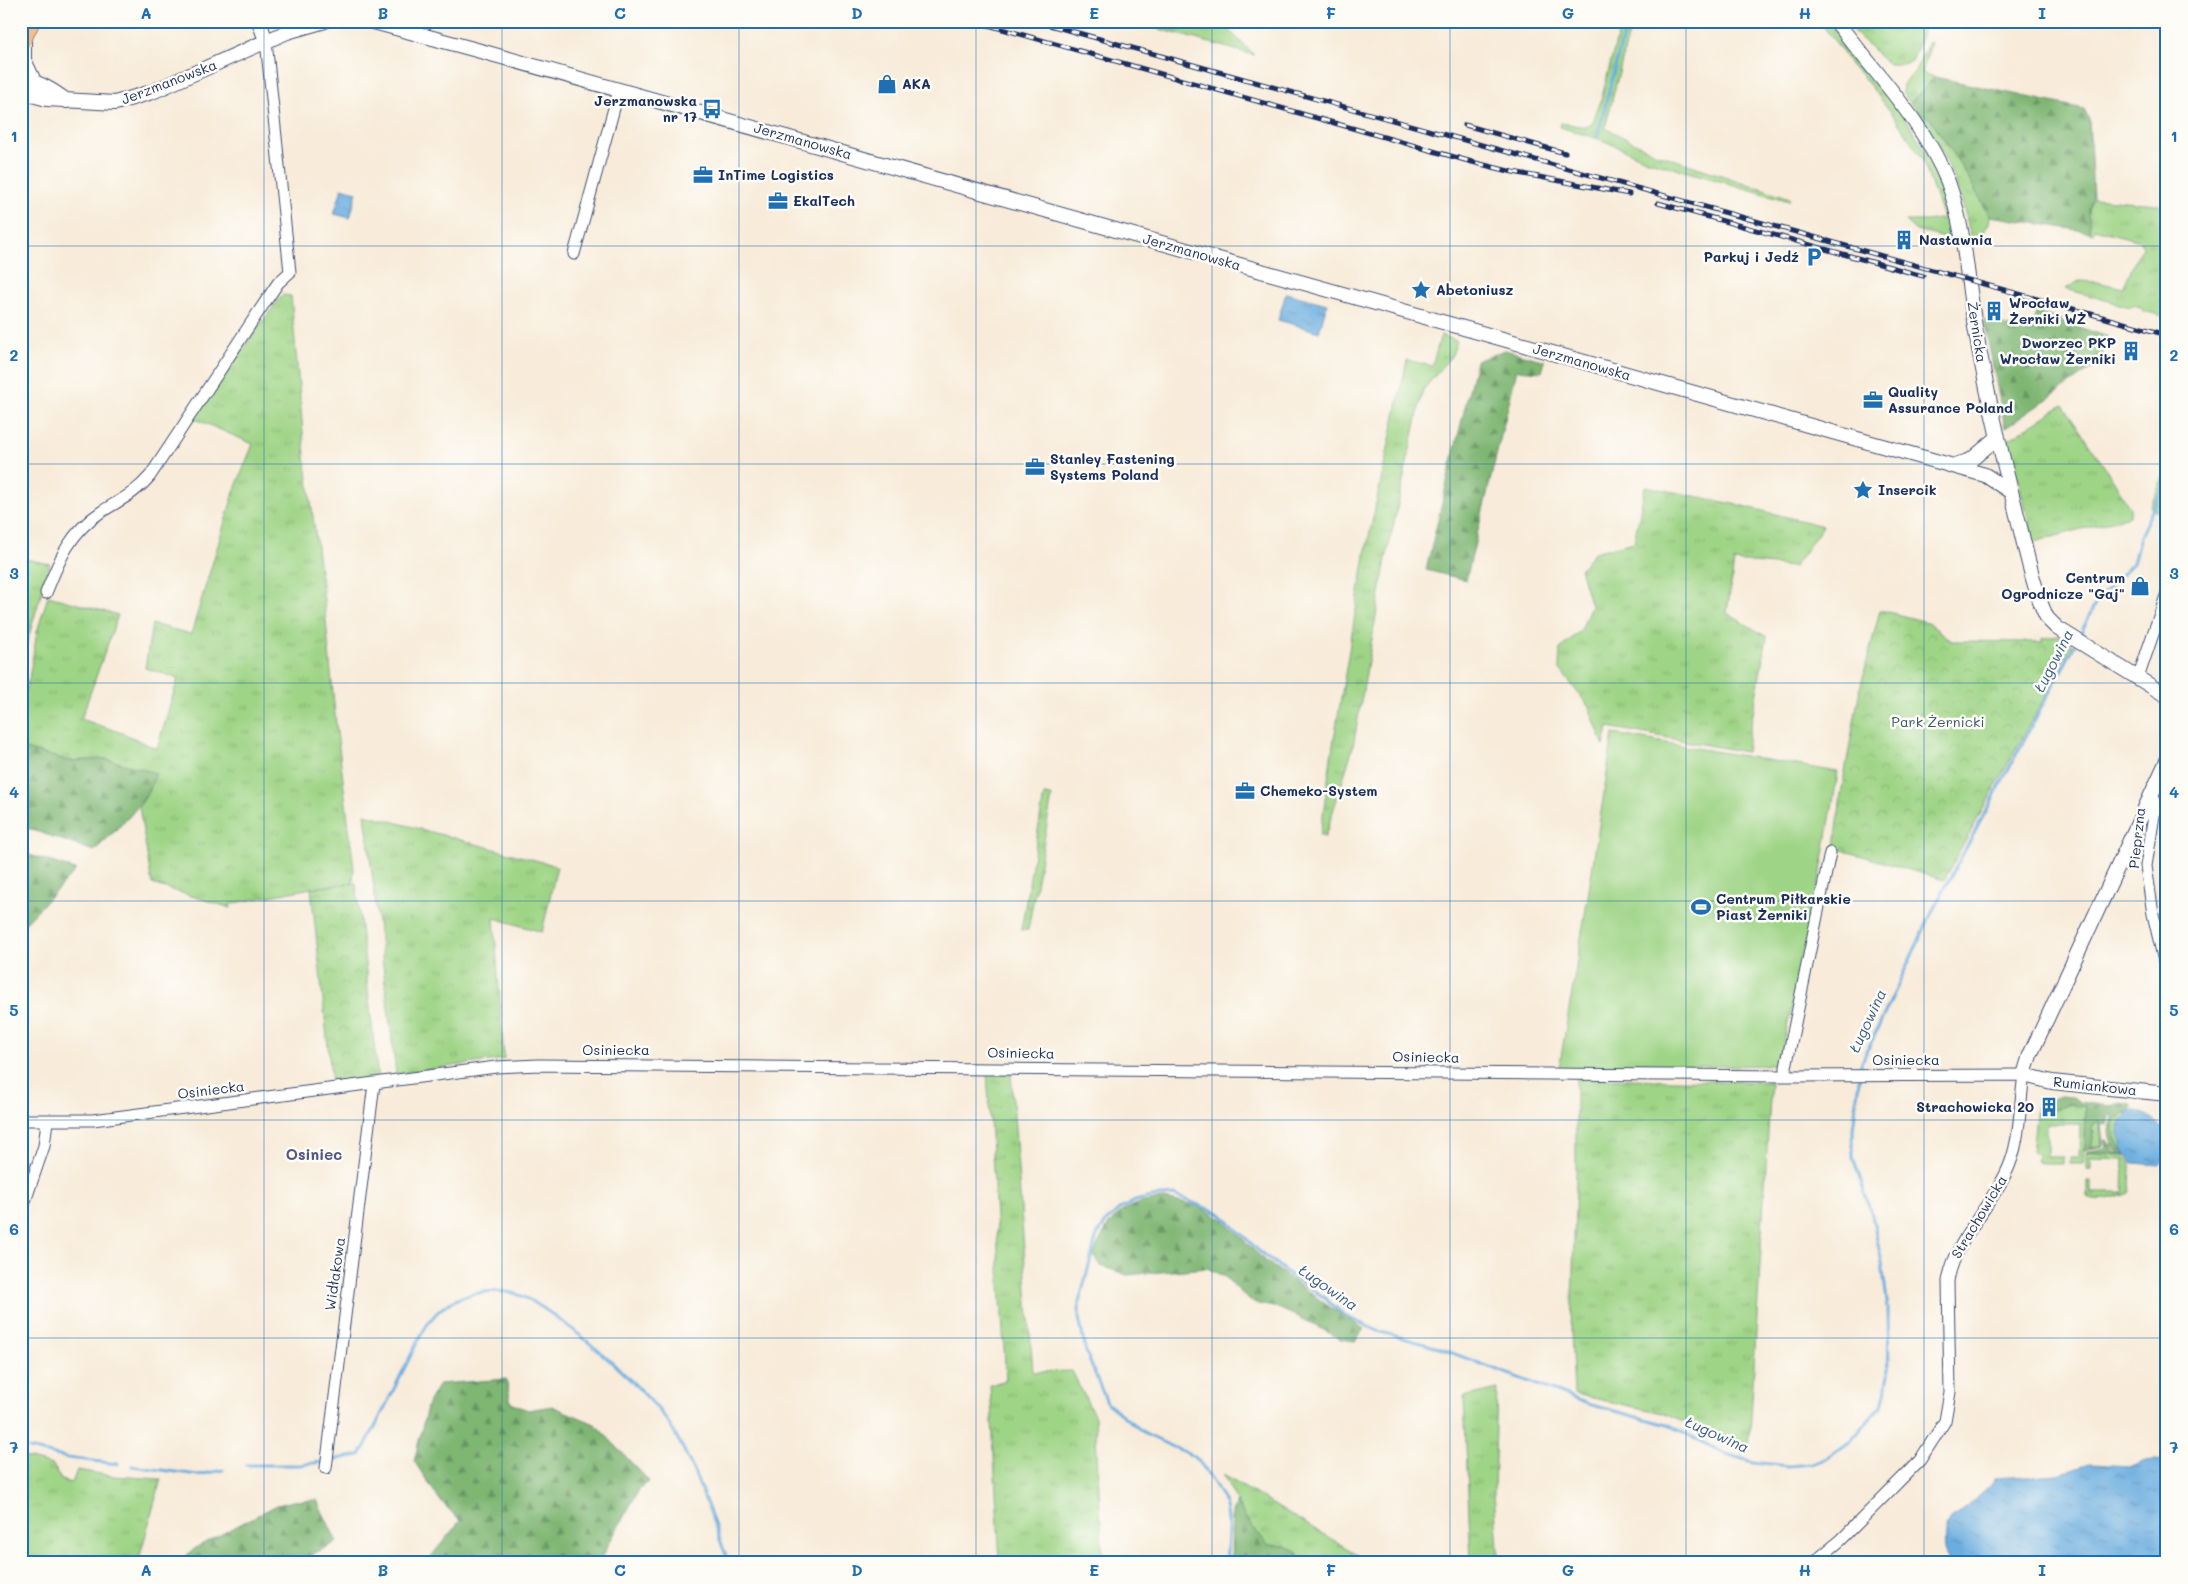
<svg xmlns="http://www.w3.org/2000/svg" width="2188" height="1584" viewBox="0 0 2188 1584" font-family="Mali,sans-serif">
<defs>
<pattern id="grass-tufts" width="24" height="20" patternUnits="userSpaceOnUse" patternTransform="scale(1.25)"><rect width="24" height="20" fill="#9ed485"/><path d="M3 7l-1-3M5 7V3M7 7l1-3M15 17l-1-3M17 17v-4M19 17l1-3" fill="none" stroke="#88b675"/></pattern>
<pattern id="forest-firs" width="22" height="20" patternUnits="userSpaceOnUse" patternTransform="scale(1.25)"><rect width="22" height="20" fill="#7eb672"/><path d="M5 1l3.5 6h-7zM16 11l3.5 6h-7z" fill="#669461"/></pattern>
<pattern id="wetland-marsh" width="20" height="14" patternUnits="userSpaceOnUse" patternTransform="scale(1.25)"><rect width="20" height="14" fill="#9ed485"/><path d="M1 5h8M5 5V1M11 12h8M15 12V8" fill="none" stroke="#88b675"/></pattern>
<pattern id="park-crowns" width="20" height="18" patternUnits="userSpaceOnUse" patternTransform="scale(1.25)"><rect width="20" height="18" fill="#9ed485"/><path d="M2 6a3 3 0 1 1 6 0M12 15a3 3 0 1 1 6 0" fill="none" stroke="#88b675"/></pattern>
<pattern id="garden-dots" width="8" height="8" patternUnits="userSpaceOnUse" patternTransform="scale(1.25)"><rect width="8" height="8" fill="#9ed485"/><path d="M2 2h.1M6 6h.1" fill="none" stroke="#88b675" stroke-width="1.8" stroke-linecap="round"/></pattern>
<pattern id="water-ripples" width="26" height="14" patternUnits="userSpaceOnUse" patternTransform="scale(1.25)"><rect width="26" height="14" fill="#6baddf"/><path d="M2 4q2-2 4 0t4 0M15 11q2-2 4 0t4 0" fill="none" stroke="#578db8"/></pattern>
</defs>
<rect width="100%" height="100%" fill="#fdfcf7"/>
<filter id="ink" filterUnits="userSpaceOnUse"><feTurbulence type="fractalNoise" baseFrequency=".02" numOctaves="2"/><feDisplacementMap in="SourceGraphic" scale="10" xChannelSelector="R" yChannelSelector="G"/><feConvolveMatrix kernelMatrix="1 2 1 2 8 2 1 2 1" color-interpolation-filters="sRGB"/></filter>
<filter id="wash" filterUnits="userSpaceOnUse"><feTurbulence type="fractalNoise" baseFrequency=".0096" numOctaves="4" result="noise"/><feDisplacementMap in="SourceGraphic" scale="20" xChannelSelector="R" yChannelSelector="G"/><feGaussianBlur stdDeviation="1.12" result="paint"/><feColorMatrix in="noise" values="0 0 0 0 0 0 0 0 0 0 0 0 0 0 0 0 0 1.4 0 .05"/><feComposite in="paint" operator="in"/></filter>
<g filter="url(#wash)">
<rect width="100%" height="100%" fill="#f8ebd9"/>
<!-- grass -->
<path fill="url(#grass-tufts)" stroke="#5c8272" d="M 1130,21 L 1215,21 L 1230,31 L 1254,55 Z
M 1621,21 L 1632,21 L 1605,128 L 1655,153 L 1790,198 L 1789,201 L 1650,161 L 1602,140 L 1560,127 L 1561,123 L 1586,127 L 1592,124 L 1602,97 Z
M 1819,21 L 1830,21 L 1910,125 L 1937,171 L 1935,175 L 1947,206 L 1954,237 L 1950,239 L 1916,231 L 1905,221 L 1926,221 L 1943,218 L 1922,158 L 1891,112 L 1860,73 L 1851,66 L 1840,48 Z
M 1843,21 L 1925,21 L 1919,44 L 1912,61 L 1902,64 L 1888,64 Z
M 1929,42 L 1931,43 L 1922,73 L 1935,77 L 1910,103 L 1902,92 L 1903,84 L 1915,72 Z
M 1918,114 L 1924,114 L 1930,118 L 1960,164 L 1990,216 L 1989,223 L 1980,239 L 1971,239 C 1962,192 1946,152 1918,114 Z
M 2093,198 L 2167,205 L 2167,317 L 2143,311 L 2141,307 L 2133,305 L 2130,307 L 2066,289 L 2079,281 L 2097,282 L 2123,288 L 2138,254 L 2143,248 L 2141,241 L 2094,229 L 2093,233 L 2090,232 L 2088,209 Z
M 282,295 L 291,296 L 305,456 L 324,601 L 336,724 L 354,868 L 353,883 L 311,888 L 230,904 L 231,908 L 152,884 L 139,807 L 151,787 L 106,759 L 70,761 L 21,748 L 21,702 L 29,679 L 37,632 L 48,596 L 118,615 L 81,719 L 125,734 L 157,749 L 178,678 L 145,668 L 152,624 L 191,634 L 234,492 L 253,444 L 193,418 Z
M 1441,335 L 1457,341 L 1452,355 L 1423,390 L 1386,559 L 1353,747 L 1325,837 L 1320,836 L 1332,751 L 1366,550 L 1407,360 L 1432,366 Z
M 2063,405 L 2114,481 L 2130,508 L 2130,516 L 2034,542 L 2008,440 Z
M 2167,469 L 2167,517 L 2150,507 Z
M 1645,486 L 1743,506 L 1823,526 L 1794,567 L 1734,561 L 1727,613 L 1767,637 L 1746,752 L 1608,727 L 1604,746 L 1589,707 L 1559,668 L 1560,649 L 1581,630 L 1591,606 L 1580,569 L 1594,552 L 1634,542 Z
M 21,558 L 50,564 L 21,662 Z
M 1044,795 L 1052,796 L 1028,930 L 1021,930 Z
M 365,814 L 557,866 L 542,932 L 494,918 L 504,1059 L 396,1074 Z
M 987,1072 L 1011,1073 L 1033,1372 L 1072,1371 L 1095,1417 L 1103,1563 L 1000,1563 L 990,1385 L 1006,1380 Z
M 1576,1078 L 1771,1082 L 1749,1450 L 1663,1413 L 1574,1394 L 1571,1331 L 1576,1181 Z
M 2070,1104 L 2086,1107 L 2084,1164 L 2070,1164 L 2070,1157 L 2079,1157 L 2080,1124 L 2047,1124 L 2047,1157 L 2063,1157 L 2063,1164 L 2045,1164 L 2037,1161 L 2039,1155 L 2032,1152 L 2036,1116 Z
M 2094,1122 L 2101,1124 L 2102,1146 L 2092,1147 Z
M 2087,1152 L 2110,1152 L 2115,1155 L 2125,1156 L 2131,1163 L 2130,1192 C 2116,1197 2101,1203 2087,1197 L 2087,1181 L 2091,1181 L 2091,1192 L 2123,1192 L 2124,1160 L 2091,1159 L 2091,1169 L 2087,1170 Z
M 1497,1389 L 1494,1492 L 1499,1563 L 1471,1563 L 1464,1397 Z
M 23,1457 L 53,1465 L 61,1480 L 72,1483 L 77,1470 L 112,1476 L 161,1479 L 138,1563 L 21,1563 L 21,1466 Z
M 1223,1475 L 1372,1563 L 1297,1563 L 1301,1561 L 1287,1546 L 1268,1545 L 1246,1519 Z"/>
<!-- forest -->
<path fill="url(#forest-firs)" stroke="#4c7268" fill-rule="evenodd" d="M 1935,77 L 2084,109 L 2089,119 L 2093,198 L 2088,209 L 2090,232 L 1990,216 L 1960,164 L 1930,118 L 1924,114 L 1918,114 L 1910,103 Z
M 2036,312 L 2108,337 L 2100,363 L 2005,428 L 1984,320 L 2031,333 Z
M 1505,350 L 1545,361 L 1542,372 L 1517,370 L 1466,580 L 1426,570 L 1476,361 Z
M 21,748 L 70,761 L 106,759 L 156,773 C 145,806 119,827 94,851 L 21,826 Z
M 21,852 L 76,870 L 21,927 Z
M 2059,1096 L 2073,1097 L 2079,1102 L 2111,1106 L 2123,1103 L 2132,1105 L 2131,1111 L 2126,1112 L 2114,1137 L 2126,1155 L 2087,1152 L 2106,1148 L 2104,1140 L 2107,1140 L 2115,1153 L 2120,1153 L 2120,1151 L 2116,1151 C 2107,1135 2108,1130 2113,1114 L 2109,1115 L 2107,1125 L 2101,1124 L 2103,1146 L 2085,1150 L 2086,1107 L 2070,1104 L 2036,1116 L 2037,1105 ZM 2100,1122 L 2102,1146 L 2092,1147 L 2093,1135 L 2095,1132 L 2092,1131 L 2094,1123 Z
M 1165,1199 L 1198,1206 L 1224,1220 L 1263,1259 L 1331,1308 L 1364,1329 L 1355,1341 L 1341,1339 L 1298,1317 L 1278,1308 L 1258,1304 L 1248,1299 L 1225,1277 L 1207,1268 L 1127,1275 L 1101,1266 L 1093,1256 C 1109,1217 1122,1202 1165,1199 Z
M 506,1379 L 511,1403 L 528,1410 L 552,1406 L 595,1424 L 649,1481 L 640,1488 L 598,1563 L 431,1563 L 428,1560 L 460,1521 L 439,1499 L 414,1461 L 428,1403 L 439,1384 Z
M 317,1500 L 337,1542 L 295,1563 L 177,1563 L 197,1547 L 277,1505 L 293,1501 Z
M 1236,1501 L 1246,1519 L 1268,1545 C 1282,1546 1297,1545 1301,1561 L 1231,1563 L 1232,1512 Z"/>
<!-- wetland -->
<path fill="url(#wetland-marsh)" stroke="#5c8272" d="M 2126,1112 L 2128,1116 L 2123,1146 L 2121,1148 C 2111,1133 2109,1122 2126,1112 Z"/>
<!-- park -->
<path fill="url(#park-crowns)" stroke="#5c8272" d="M 1880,610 L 1927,622 L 1952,641 L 2042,642 L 2042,638 L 2059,636 L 2073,645 L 2059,666 L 2047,693 L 1944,880 L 1835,848 L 1841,794 L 1860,689 Z
M 356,883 L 378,1079 L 332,1084 L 311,888 Z"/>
<!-- garden -->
<path fill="url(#garden-dots)" stroke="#5c8272" d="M 21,1160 L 35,1161 L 21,1199 Z"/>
<!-- pitch -->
<path fill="#9ed485" stroke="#5c8272" d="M 1613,734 L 1838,772 L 1813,918 L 1778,1065 L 1559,1069 L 1589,890 Z"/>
<!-- water -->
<path fill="url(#water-ripples)" stroke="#436e9e" d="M 342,188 L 357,192 L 350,218 L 334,214 Z
M 1286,293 L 1327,304 L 1319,332 L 1278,320 Z
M 2135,1111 C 2164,1119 2173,1138 2160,1165 L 2133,1163 L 2121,1148 L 2123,1146 C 2116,1134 2116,1125 2128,1116 L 2126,1112 Z
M 2155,1460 L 2167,1461 L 2167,1563 L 1949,1563 C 1934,1508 1969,1513 1996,1478 L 2057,1474 L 2090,1464 L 2132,1466 L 2143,1461 Z"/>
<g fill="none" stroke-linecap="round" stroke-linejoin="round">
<!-- stream -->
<path stroke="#6baddf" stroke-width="3" d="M 1597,137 L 1627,21
M 2079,637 L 2093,608 L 2102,595 L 2133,563 L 2140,536 L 2167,479
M 29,1449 L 68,1458 L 118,1464
M 331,1460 L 360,1455 C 377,1425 391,1394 407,1363 C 416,1346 425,1322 441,1309 C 459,1294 490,1288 513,1293 C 549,1302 649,1391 669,1424 C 696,1466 710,1516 729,1563
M 246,1465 L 300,1465 L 321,1462
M 132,1466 L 198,1475 L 223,1470
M 1226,1563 C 1227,1544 1231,1522 1225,1504 C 1220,1491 1205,1468 1195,1457 L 1147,1435 L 1107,1403 L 1086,1352 L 1079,1318 L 1079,1303 L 1097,1235 L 1108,1220 L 1120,1209 L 1135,1201 L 1151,1197 L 1174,1195 L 1221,1214 L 1260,1252 L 1297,1280 L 1322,1296 L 1345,1316 L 1378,1331 L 1439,1348 L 1588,1404 L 1668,1425 L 1729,1455 L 1753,1462 L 1788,1466 L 1812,1464 L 1830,1457 L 1848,1444 L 1882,1405 L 1889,1376 L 1888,1309 L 1882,1263 L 1872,1215 L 1853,1157 L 1853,1129 L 1861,1064 L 1934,908 L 2075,645"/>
</g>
</g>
<g filter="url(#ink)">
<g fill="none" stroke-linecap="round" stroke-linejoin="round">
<defs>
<path id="minor" d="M 574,254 L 619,90
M 46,593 C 59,560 70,532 101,512 C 120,500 136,493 150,476 L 257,314 L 278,283 L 290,272 L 266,41
M 2138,678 L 2167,593
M 2150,796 L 2154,798 L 2156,803 L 2146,866 L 2153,914 L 2167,974
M 1786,1076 L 1786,1067 L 1830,853
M 21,1120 L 93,1120 L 496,1067 L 538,1065 L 1786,1076 L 2024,1075 C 2019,1107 2021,1143 2006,1173 C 1988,1210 1955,1240 1948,1281 L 1950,1392 L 1945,1421 L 1920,1460 L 1841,1540 L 1813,1563
M 21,1213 L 44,1146 L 47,1121
M 326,1468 L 374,1084"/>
<path id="tertiary" d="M 259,21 L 266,41
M 370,21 L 484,52 L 1939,462 L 1985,475 L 2011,492
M 1836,21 C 1875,73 1924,122 1948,182 C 1965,229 1967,278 1975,327 C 1986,390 2001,453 2017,515 C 2025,546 2031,579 2043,609 L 2047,618 L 2057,628 L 2167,696
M 24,37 L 24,60 L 34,81
M 21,78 C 39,82 52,90 67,101
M 21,92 L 47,99 L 115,103 L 152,92 L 287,32 L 325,21
M 1953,466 L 1971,460 L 1998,437
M 2167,761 L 2030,1055 L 2024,1075 L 2052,1082 L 2167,1094"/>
<path id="primary" d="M 21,42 L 31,21"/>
</defs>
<!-- minor casing -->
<use href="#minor" stroke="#3c4b70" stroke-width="13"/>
<!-- tertiary casing -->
<use href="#tertiary" stroke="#3c4b70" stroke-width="16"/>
<!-- primary casing -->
<use href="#primary" stroke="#3c4b70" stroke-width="19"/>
<!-- minor -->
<use href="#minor" stroke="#fff" stroke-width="11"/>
<!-- tertiary -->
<use href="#tertiary" stroke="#fff" stroke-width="14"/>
<!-- primary -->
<use href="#primary" stroke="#f7be87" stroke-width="18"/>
<defs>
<path id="rail" d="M 974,21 L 1472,162 L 1513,172 L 1629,194
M 1035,21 L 2167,335
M 1465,125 L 1565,153
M 1658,203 L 1923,276"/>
</defs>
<!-- rail casing -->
<use href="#rail" stroke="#1b2f5e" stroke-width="5"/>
<!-- rail -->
<use href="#rail" stroke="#fdfcf7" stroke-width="3" stroke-dasharray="9" stroke-linecap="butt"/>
</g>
</g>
<!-- grid -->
<path fill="none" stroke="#1f6fb2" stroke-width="1" stroke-opacity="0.55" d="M 264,21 L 264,1563M 502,21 L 502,1563M 739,21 L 739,1563M 976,21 L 976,1563M 1212,21 L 1212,1563M 1450,21 L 1450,1563M 1686,21 L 1686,1563M 1924,21 L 1924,1563M 21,246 L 2167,246M 21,464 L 2167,464M 21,683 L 2167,683M 21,901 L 2167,901M 21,1120 L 2167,1120M 21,1338 L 2167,1338"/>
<!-- icons -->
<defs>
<symbol id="shop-bare" viewBox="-9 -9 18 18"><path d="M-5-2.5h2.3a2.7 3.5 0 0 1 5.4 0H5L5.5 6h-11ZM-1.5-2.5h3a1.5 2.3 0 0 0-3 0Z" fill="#1f6fb2" stroke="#fdfcf7" stroke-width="2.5" paint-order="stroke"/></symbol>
<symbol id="bus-bare" viewBox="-9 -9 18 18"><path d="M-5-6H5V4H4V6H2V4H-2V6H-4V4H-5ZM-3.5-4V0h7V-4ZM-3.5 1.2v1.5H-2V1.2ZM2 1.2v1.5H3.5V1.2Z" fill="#1f6fb2" stroke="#fdfcf7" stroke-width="2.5" paint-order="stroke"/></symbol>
<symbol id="office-bare" viewBox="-9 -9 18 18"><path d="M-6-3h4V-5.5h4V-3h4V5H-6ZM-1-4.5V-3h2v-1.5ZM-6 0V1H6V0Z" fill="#1f6fb2" stroke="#fdfcf7" stroke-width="2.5" paint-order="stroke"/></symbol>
<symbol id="building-bare" viewBox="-9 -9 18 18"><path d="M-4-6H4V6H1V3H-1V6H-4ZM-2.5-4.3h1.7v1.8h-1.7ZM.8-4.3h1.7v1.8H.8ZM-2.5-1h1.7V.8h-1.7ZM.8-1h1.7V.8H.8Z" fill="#1f6fb2" stroke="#fdfcf7" stroke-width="2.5" paint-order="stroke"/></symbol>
<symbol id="parking-bare" viewBox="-9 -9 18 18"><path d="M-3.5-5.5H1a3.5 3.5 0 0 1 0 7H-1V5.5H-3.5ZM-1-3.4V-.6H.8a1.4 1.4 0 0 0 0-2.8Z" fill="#1f6fb2" stroke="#fdfcf7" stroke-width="2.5" paint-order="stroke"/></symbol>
<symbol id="sight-bare" viewBox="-9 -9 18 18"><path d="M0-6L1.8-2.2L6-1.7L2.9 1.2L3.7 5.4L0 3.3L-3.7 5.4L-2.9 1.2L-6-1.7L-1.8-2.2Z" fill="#1f6fb2" stroke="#fdfcf7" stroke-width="2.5" paint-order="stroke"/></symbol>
<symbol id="stadium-bare" viewBox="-9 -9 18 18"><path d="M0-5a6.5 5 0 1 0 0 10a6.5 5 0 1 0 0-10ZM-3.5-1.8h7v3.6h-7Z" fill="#1f6fb2" stroke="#fdfcf7" stroke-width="2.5" paint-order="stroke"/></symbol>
</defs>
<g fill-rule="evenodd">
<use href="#shop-bare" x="873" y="70" width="28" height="28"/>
<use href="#bus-bare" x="698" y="95" width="28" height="28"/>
<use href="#office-bare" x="689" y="161" width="28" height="28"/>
<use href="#office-bare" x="764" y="187" width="28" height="28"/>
<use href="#building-bare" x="1890" y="226" width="28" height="28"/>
<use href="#parking-bare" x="1800" y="243" width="28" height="28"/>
<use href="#sight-bare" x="1407" y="276" width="28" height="28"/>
<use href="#building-bare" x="1980" y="297" width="28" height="28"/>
<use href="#building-bare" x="2117" y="337" width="28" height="28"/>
<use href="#office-bare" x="1859" y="386" width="28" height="28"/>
<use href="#office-bare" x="1021" y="453" width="28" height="28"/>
<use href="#sight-bare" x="1849" y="476" width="28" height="28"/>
<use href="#shop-bare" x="2126" y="572" width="28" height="28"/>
<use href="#office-bare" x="1231" y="777" width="28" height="28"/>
<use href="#stadium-bare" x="1687" y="893" width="28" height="28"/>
<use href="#building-bare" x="2035" y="1093" width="28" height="28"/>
</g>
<g text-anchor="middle" stroke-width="5" stroke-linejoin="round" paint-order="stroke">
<!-- street labels -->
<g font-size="14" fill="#1b2f5e" stroke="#fdfcf7">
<text transform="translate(169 82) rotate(-21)" y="5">Jerzmanowska</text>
<text transform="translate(803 141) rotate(16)" y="5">Jerzmanowska</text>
<text transform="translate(1192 252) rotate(16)" y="5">Jerzmanowska</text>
<text transform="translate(1977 332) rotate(81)" y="5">Żernicka</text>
<text transform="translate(1582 362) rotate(16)" y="5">Jerzmanowska</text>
<text transform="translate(2137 838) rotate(-84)" y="5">Pieprzna</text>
<text x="616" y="1055">Osiniecka</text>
<text transform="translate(1021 1053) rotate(1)" y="5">Osiniecka</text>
<text transform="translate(1426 1057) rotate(1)" y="5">Osiniecka</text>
<text x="1906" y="1065">Osiniecka</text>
<text transform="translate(2095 1086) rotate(6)" y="5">Rumiankowa</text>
<text transform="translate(211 1090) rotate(-7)" y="5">Osiniecka</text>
<text transform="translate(1979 1217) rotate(-59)" y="5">Strachowicka</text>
<text transform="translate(335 1274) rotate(-82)" y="5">Widłakowa</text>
</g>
<!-- poi labels -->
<g font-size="14" font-weight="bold" fill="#1b2f5e" stroke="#fdfcf7" text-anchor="start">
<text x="902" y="89">AKA</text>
<text x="697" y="106" text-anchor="end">Jerzmanowska<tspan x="697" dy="16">nr 17</tspan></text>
<text x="718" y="180">InTime Logistics</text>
<text x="793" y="206">EkalTech</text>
<text x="1919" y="245">Nastawnia</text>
<text x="1799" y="262" text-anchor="end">Parkuj i Jedź</text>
<text x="1436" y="295">Abetoniusz</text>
<text x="2009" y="308">Wrocław<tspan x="2009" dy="16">Żerniki WŻ</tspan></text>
<text x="2116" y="348" text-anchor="end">Dworzec PKP<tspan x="2116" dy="16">Wrocław Żerniki</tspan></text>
<text x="1888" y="397">Quality<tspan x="1888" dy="16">Assurance Poland</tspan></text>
<text x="1050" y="464">Stanley Fastening<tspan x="1050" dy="16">Systems Poland</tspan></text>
<text x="1878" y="495">Insercik</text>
<text x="2125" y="583" text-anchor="end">Centrum<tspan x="2125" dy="16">Ogrodnicze "Gaj"</tspan></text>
<text x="1260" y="796">Chemeko-System</text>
<text x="1716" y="904">Centrum Piłkarskie<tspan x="1716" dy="16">Piast Żerniki</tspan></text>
<text x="2034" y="1112" text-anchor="end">Strachowicka 20</text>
</g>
<!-- park labels -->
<g font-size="14" fill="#3c5868" stroke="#fdfcf7">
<text x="1938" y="727">Park Żernicki</text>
</g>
<!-- water labels -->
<g font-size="15" font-style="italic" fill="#375b8b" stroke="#fdfcf7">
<text transform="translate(2054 661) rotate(-63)" y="5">Ługowina</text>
<text transform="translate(1868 1021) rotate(-65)" y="5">Ługowina</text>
<text transform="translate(1328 1288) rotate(35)" y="5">Ługowina</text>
<text transform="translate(1717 1435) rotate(24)" y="5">Ługowina</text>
</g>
<!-- neighbourhood labels -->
<g font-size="15" font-weight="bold" fill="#545688" stroke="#fdfcf7">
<text x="314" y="1160">Osiniec</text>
</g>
</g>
<!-- margin -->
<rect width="2188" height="1584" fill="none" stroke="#fdfcf7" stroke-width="55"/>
<rect x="28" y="28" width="2132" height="1528" fill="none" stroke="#1f6fb2" stroke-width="2"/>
<g font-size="16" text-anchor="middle" font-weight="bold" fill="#1f6fb2">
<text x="146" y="19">A</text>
<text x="383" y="19">B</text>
<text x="620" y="19">C</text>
<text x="857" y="19">D</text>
<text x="1094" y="19">E</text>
<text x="1331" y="19">F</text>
<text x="1568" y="19">G</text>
<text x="1805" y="19">H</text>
<text x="2042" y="19">I</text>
<text x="14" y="142">1</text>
<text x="2174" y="142">1</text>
<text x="14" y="361">2</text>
<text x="2174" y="361">2</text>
<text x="14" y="579">3</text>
<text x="2174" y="579">3</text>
<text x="14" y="798">4</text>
<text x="2174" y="798">4</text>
<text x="14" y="1016">5</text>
<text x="2174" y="1016">5</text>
<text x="14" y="1235">6</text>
<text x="2174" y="1235">6</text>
<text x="14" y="1453">7</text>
<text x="2174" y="1453">7</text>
<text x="146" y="1576">A</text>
<text x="383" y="1576">B</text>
<text x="620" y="1576">C</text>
<text x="857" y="1576">D</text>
<text x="1094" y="1576">E</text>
<text x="1331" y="1576">F</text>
<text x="1568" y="1576">G</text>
<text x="1805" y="1576">H</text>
<text x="2042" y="1576">I</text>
</g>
</svg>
